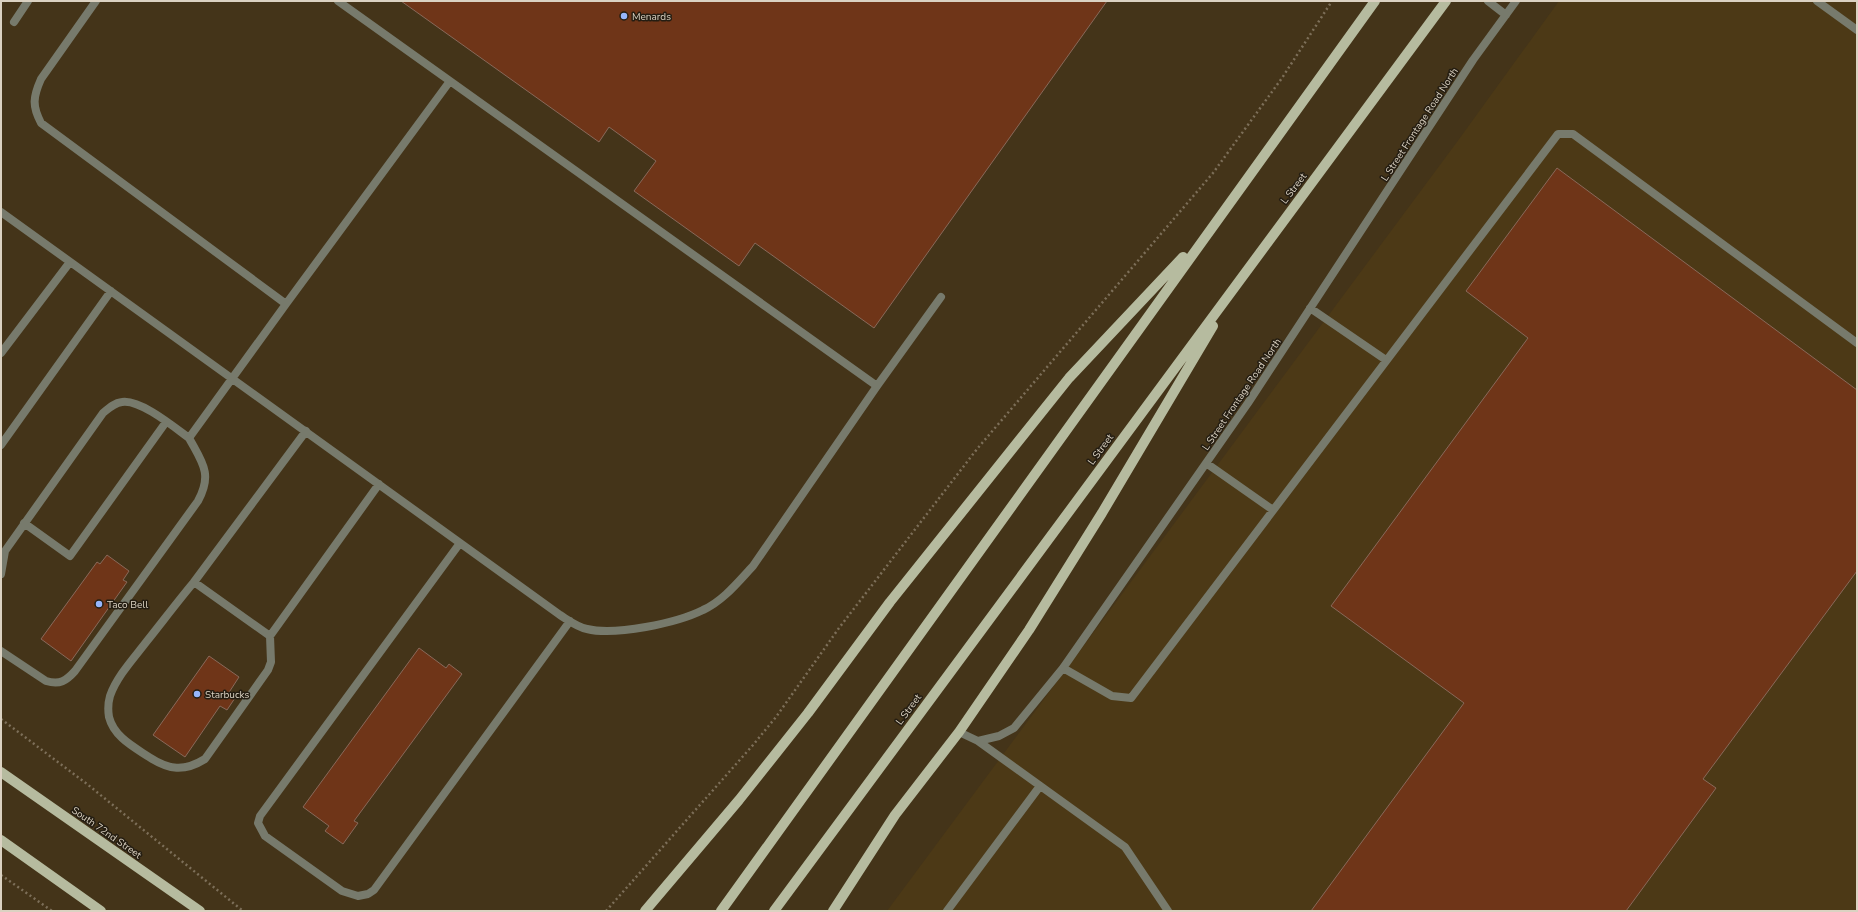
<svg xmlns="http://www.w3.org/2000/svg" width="1858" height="912" viewBox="0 0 1858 912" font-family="'Nunito Sans',sans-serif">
<rect width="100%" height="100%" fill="#443419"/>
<!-- built -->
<path fill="#4c3916" d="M 1559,1 L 1857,1 L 1857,911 L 887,911 L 1457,142 Z"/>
<!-- building -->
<path fill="#6f3518" stroke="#89695a" d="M 401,1 L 1107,1 L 874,328 L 755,243 L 739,266 L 634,191 L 656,161 L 609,127 L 599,142 Z
M 1557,168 L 1857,390 L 1857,571 L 1703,779 L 1716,788 L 1626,911 L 1311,911 L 1464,703 L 1331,606 L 1528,338 L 1466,291 Z
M 107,555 L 129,571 L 123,580 L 127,582 L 71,661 L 41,639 L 97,562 L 100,564 Z
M 419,648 L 446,668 L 449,664 L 462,674 L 354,821 L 358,823 L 343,844 L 325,831 L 329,826 L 303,807 Z
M 209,656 L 239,677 L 228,694 L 235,698 L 227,710 L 220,706 L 185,757 L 153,735 Z"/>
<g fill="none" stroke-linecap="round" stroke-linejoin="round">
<!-- path -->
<path stroke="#7d6f59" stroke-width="2.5" stroke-dasharray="2 3" stroke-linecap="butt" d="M 1,719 L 87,784 L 243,911
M 1,875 L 52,911
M 606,911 L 753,745 L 776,717 L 839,628 L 977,449 L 1213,173 L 1282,78 L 1332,1"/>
<!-- service -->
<path stroke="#777a6c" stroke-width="8" d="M 338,1 L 877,386
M 1488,1 L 1506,15
M 1817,1 L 1857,30
M 14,22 L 28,1
M 1,212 L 560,615 C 568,620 577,627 587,629 C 615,636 677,623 703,610 C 723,601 738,582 753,566 L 877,386 L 941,297
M 286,304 L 450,81
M 1310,308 L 1386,360
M 1,353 L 70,262
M 306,431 L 194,582 L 270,636 L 379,484
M 1,445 L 111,291
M 1206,463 L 1273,510
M 24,523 L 70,556 L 166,422
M 460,543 L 260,816 L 258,823 L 265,836 L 342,891 L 358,896 L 368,894 L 374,890 L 570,621
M 1,574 L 5,551 L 103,413 C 109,408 114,403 122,402 C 140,399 174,427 189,438 L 286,304 L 41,123 C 32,106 33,97 41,79 L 96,1
M 194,582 C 178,601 163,621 147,641 C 134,658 117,676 110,696 C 108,703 108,711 109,717 C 114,737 134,747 149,757 C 169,770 184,772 205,759 L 268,670 L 271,662 L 270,636
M 1,651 L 46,681 C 60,685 66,681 75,671 L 198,501 C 213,474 202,462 189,438
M 1063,668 L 1112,696 L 1131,698 L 1558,134 L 1573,134 L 1857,343
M 959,732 L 978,741 L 999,736 L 1014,728 L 1063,668 L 1248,403 L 1473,60 L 1516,1
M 978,741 L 1125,847 L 1168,911
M 947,911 L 1040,786"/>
<!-- primary -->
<path stroke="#b6bb9f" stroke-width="10" d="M 1,772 L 200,911
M 1,840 L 101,911
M 645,911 L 739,800 L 808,713 L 890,602 L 1069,378 L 1183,257
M 721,911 L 1375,1
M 774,911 L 1446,1
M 833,911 L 895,815 L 959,732 L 1029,630 L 1102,513 L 1213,326"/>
</g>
<!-- markers -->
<g fill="#96b6fd" stroke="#241d12" stroke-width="1.5">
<circle cx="624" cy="16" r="4"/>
<circle cx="99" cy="604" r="4"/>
<circle cx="197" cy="694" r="4"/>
</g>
<g text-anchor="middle" stroke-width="3" stroke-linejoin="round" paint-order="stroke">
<!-- poi labels -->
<g font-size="10" fill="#dbd2c2" stroke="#241d12" text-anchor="start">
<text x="632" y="20">Menards</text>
<text x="107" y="608">Taco Bell</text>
<text x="205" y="698">Starbucks</text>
</g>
<!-- street labels -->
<g font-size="10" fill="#dbd2c2" stroke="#241d12">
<text transform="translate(1419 124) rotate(-57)" y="4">L Street Frontage Road North</text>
<text transform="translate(1293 188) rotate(-53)" y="4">L Street</text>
<text transform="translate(1241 394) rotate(-56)" y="4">L Street Frontage Road North</text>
<text transform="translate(1100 449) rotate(-54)" y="4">L Street</text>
<text transform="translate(908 709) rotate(-54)" y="4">L Street</text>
<text transform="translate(107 832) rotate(35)" y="4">South 72nd Street</text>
</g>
</g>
<!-- border -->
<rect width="1858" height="912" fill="none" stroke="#dbd2c2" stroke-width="4"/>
</svg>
